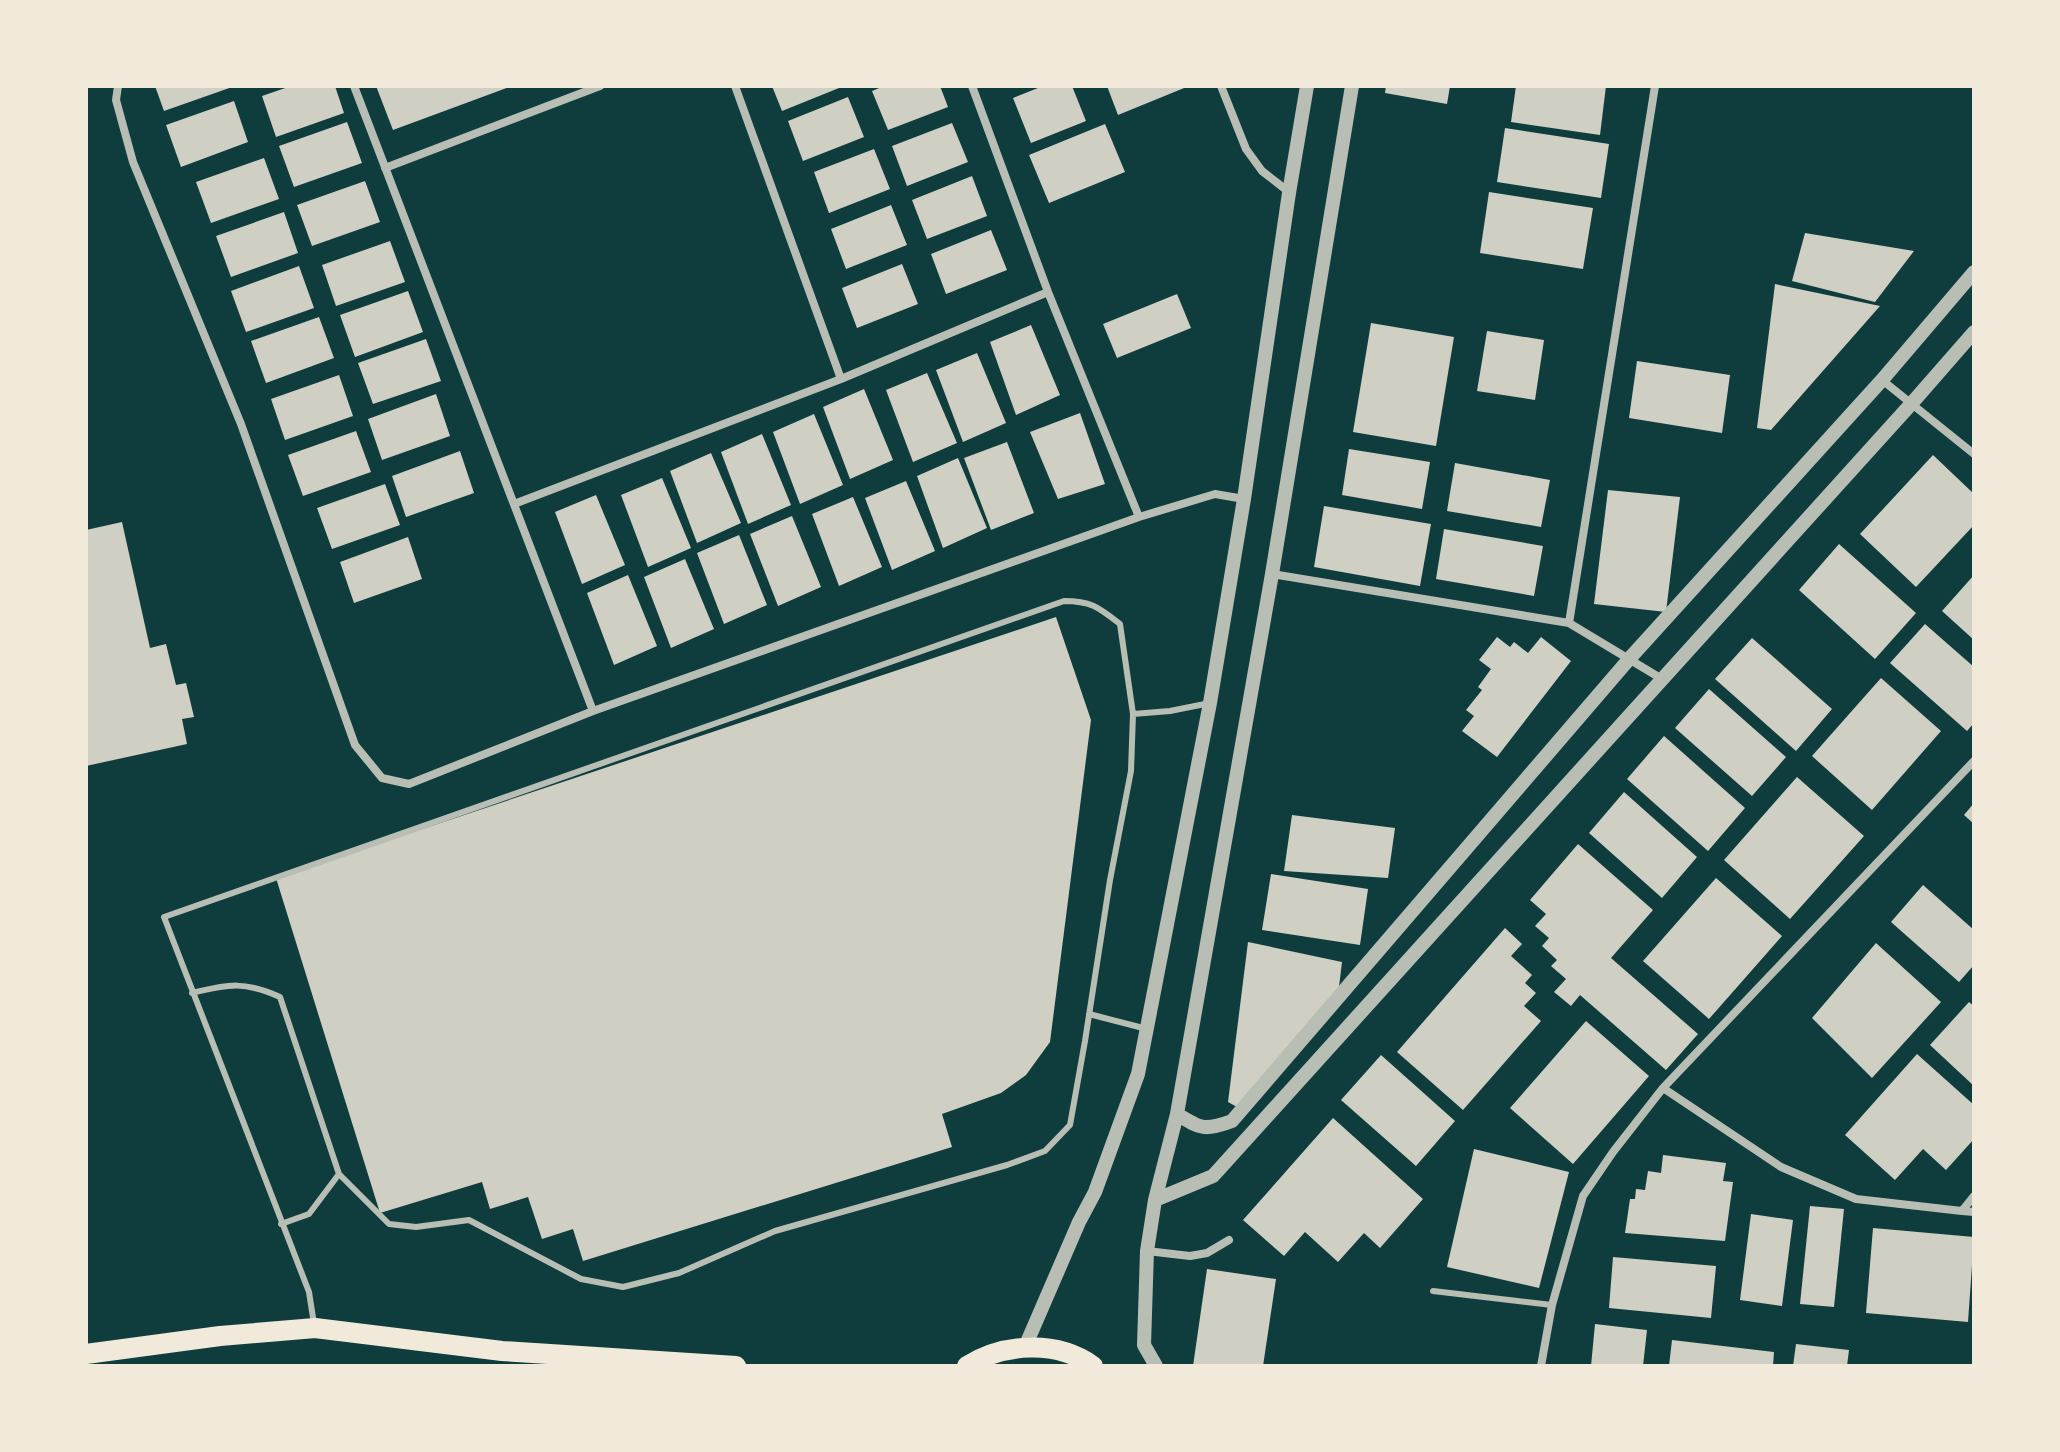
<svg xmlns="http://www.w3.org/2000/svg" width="2060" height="1452" viewBox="0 0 2060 1452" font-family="Inter,sans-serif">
<rect width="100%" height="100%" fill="#0f3d3e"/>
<!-- building -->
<path fill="#cfcfc3" d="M 155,86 L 235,86 L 164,111 Z
M 291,86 L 335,86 L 344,113 L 276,137 L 262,96 Z
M 376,86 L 512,86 L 393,130 Z
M 772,86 L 844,86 L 782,111 Z
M 884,86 L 940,86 L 948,107 L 888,130 L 872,91 Z
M 1043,86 L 1072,86 L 1086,121 L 1031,143 L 1013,98 Z
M 1107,86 L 1189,86 L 1118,115 Z
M 1386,86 L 1450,86 L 1447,104 L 1385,93 Z
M 1516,86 L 1606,86 L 1600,135 L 1511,122 Z
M 848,97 L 864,137 L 803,161 L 788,121 Z
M 234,101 L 248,142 L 181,167 L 166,125 Z
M 347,122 L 362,163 L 294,187 L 279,146 Z
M 952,123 L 968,162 L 907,186 L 892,146 Z
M 1105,124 L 1125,172 L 1049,203 L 1029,155 Z
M 1505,128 L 1609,144 L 1601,198 L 1497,182 Z
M 874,149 L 890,189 L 829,213 L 814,172 Z
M 264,158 L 279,199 L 211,223 L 196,182 Z
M 972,176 L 987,216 L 927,239 L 912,200 Z
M 365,181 L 380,222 L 312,246 L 297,205 Z
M 1489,192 L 1593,208 L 1583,269 L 1480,253 Z
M 891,205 L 907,245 L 846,269 L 831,229 Z
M 284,212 L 298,253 L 231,277 L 216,236 Z
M 991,230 L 1007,270 L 946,294 L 931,254 Z
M 1805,233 L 1914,251 L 1875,302 L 1792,281 Z
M 390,241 L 405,282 L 336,306 L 322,265 Z
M 902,264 L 918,304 L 857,328 L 842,288 Z
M 299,266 L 314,308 L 246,332 L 231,291 Z
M 1775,284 L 1880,306 L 1771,430 L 1757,428 Z
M 408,291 L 423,332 L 355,357 L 340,315 Z
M 1177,294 L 1191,328 L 1117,358 L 1103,324 Z
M 319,317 L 334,358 L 266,383 L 251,341 Z
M 1371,323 L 1454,337 L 1436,446 L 1353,432 Z
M 1031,325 L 1060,395 L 1016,415 L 990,342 Z
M 1487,331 L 1544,340 L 1535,400 L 1477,391 Z
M 426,339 L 441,381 L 373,404 L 358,363 Z
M 977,353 L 1006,423 L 963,442 L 936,370 Z
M 1637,361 L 1730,375 L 1722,433 L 1629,418 Z
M 927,373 L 957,443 L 913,462 L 886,390 Z
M 339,375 L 353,416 L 285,440 L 271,399 Z
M 864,389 L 893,460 L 850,479 L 823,407 Z
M 436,394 L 450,436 L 382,460 L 368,419 Z
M 1080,413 L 1105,484 L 1058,499 L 1030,432 Z
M 814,414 L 843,485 L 800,504 L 773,432 Z
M 356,431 L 371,472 L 303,496 L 288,455 Z
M 762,434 L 791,505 L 748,524 L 721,452 Z
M 1007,442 L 1034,513 L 991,530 L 964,458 Z
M 1349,449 L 1430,462 L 1422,509 L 1342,495 Z
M 460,451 L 474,493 L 406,517 L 392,476 Z
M 711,453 L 741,523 L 697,543 L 670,471 Z
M 1933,455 L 1974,494 L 1974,525 L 1916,587 L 1860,534 Z
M 958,458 L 987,528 L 943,548 L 917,476 Z
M 1455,463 L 1550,480 L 1541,527 L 1447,511 Z
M 662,478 L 691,548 L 648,567 L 621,495 Z
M 906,481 L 935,551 L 892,570 L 865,498 Z
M 385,484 L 400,525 L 332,549 L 317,508 Z
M 1608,490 L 1680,497 L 1666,612 L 1594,604 Z
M 596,495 L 625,565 L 582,584 L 555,512 Z
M 853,497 L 882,567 L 839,586 L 812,514 Z
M 1324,506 L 1431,524 L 1420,586 L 1314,567 Z
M 792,516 L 821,587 L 778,606 L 750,534 Z
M 122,522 L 150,648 L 166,644 L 176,685 L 186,683 L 194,717 L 182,719 L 187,744 L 86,766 L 86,530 Z
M 1444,529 L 1543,546 L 1534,596 L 1436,579 Z
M 739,535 L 767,605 L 724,624 L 697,553 Z
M 408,537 L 422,579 L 354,603 L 340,562 Z
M 1839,544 L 1916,613 L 1875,659 L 1799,590 Z
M 685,559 L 714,629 L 671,648 L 644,577 Z
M 628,575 L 657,646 L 614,665 L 587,593 Z
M 1974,575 L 1974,640 L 1942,611 Z
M 1056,617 L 1091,720 L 1050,1042 L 1026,1075 L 1001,1093 L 942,1114 L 952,1147 L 583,1261 L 573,1229 L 542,1239 L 528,1197 L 490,1209 L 482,1182 L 380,1213 L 276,878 Z
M 1925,624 L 1974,667 L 1974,723 L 1967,731 L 1890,663 Z
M 1497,637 L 1510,647 L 1514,642 L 1528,653 L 1541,637 L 1571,661 L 1497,757 L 1462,731 L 1474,716 L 1466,710 L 1482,690 L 1478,687 L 1491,669 L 1479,660 Z
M 1752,638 L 1832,709 L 1796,751 L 1715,679 Z
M 1881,678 L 1941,731 L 1872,810 L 1812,756 Z
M 1709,689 L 1786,757 L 1752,796 L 1675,728 Z
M 1664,736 L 1745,808 L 1708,851 L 1627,779 Z
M 1797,777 L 1864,836 L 1790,919 L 1724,860 Z
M 1624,792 L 1697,857 L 1662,898 L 1589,833 Z
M 1974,803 L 1974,824 L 1964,815 Z
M 1292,815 L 1395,828 L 1388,878 L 1284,871 Z
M 1578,844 L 1653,910 L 1611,958 L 1698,1034 L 1666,1070 L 1580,995 L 1571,1006 L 1554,992 L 1566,979 L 1551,966 L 1557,960 L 1542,946 L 1549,938 L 1535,926 L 1546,914 L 1530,900 Z
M 1271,874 L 1368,889 L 1360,945 L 1262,930 Z
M 1716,878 L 1782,936 L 1709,1019 L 1643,961 Z
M 1923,885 L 1974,930 L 1974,965 L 1959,982 L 1891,922 Z
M 1505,928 L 1522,944 L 1511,956 L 1532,975 L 1525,983 L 1536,993 L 1524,1006 L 1541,1021 L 1463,1110 L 1397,1052 Z
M 1248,942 L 1342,962 L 1339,987 L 1237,1107 L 1228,1102 Z
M 1876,943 L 1941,1002 L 1872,1078 L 1812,1018 Z
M 1969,1002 L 1974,1006 L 1974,1086 L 1930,1045 Z
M 1586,1021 L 1649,1076 L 1573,1164 L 1510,1108 Z
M 1917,1054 L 1974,1105 L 1974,1139 L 1946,1170 L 1923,1149 L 1895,1180 L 1845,1135 Z
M 1381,1055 L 1455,1121 L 1416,1166 L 1341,1100 Z
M 1333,1118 L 1423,1199 L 1380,1248 L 1364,1233 L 1338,1262 L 1305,1232 L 1284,1256 L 1243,1220 Z
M 1474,1149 L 1569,1172 L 1539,1288 L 1447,1267 Z
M 1663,1155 L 1726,1163 L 1723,1181 L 1733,1182 L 1725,1241 L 1625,1233 L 1630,1199 L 1635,1199 L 1636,1189 L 1645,1190 L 1648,1171 L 1661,1173 Z
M 1810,1206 L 1844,1209 L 1834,1307 L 1800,1304 Z
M 1751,1214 L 1793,1220 L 1782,1306 L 1740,1300 Z
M 1873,1228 L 1974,1237 L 1968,1322 L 1866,1313 Z
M 1613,1257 L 1716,1266 L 1711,1318 L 1609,1308 Z
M 1207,1269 L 1276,1279 L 1263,1366 L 1193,1366 Z
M 1595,1324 L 1647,1330 L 1643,1366 L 1591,1366 Z
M 1672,1340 L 1774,1352 L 1773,1366 L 1669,1366 Z
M 1796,1344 L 1849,1350 L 1847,1366 L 1793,1366 Z"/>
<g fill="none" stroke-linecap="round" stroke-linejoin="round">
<!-- service -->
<path stroke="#b8beb3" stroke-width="6" d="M 1133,714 L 1170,711 L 1210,703
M 192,993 C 230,984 244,981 280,997 L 339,1174 L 389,1224 L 416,1227 L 469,1220 L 581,1279 L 623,1287 L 679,1273 L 775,1231 L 1007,1165 L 1045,1151 L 1070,1125 L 1085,1041 L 1110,880 L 1131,771 L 1133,714 L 1120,624 C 1098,607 1091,601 1064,601 L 164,917 L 309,1292 L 314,1324
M 1089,1014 L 1147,1029
M 281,1224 L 309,1214 L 339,1174
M 1433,1291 L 1552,1305"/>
<!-- minor -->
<path stroke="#b8beb3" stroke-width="8" d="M 118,86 L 116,100 L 133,162 L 241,424 L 355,745 L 382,778 L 409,784 L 593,711 L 1139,517 L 1215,494 L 1244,499
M 354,86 L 593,711
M 735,86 L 841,379
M 972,86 L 1048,292 L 1139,517
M 1221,86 L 1246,149 L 1262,171 L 1289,192
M 385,168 L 600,86
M 1882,380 L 1974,454
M 514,504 L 841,379 L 1048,292
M 1272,574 L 1569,623 L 1655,86
M 1569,623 L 1662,679
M 1663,1088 L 1781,1167 L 1856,1199 L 1962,1211
M 1974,1196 L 1962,1211 L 1974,1212
M 1147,1251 L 1190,1256 L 1207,1253 L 1229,1240
M 1541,1366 L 1552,1305 L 1583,1196 L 1613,1152 L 1663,1088 L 1974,761"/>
<!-- tertiary -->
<path stroke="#b8beb3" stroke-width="14" d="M 1177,1114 C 1201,1129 1204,1131 1232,1121 L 1630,658 L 1882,380 L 1974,272
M 1155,1200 L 1213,1176 L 1912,403 L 1974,332
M 1025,1347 L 1079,1222 L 1095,1192 L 1138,1074 L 1210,703 L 1244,499 L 1289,193 L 1307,86
M 1156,1366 L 1144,1345 L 1147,1251 L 1155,1200 L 1177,1114 L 1272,574 L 1352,86"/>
<!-- primary -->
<path stroke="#f1e9da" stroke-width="20" d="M 86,1354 L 220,1336 L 315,1328 L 502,1351 L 736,1366
M 967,1366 C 1004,1343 1057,1340 1093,1366"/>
</g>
<!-- border -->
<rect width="2060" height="1452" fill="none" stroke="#f1e9da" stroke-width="176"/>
</svg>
